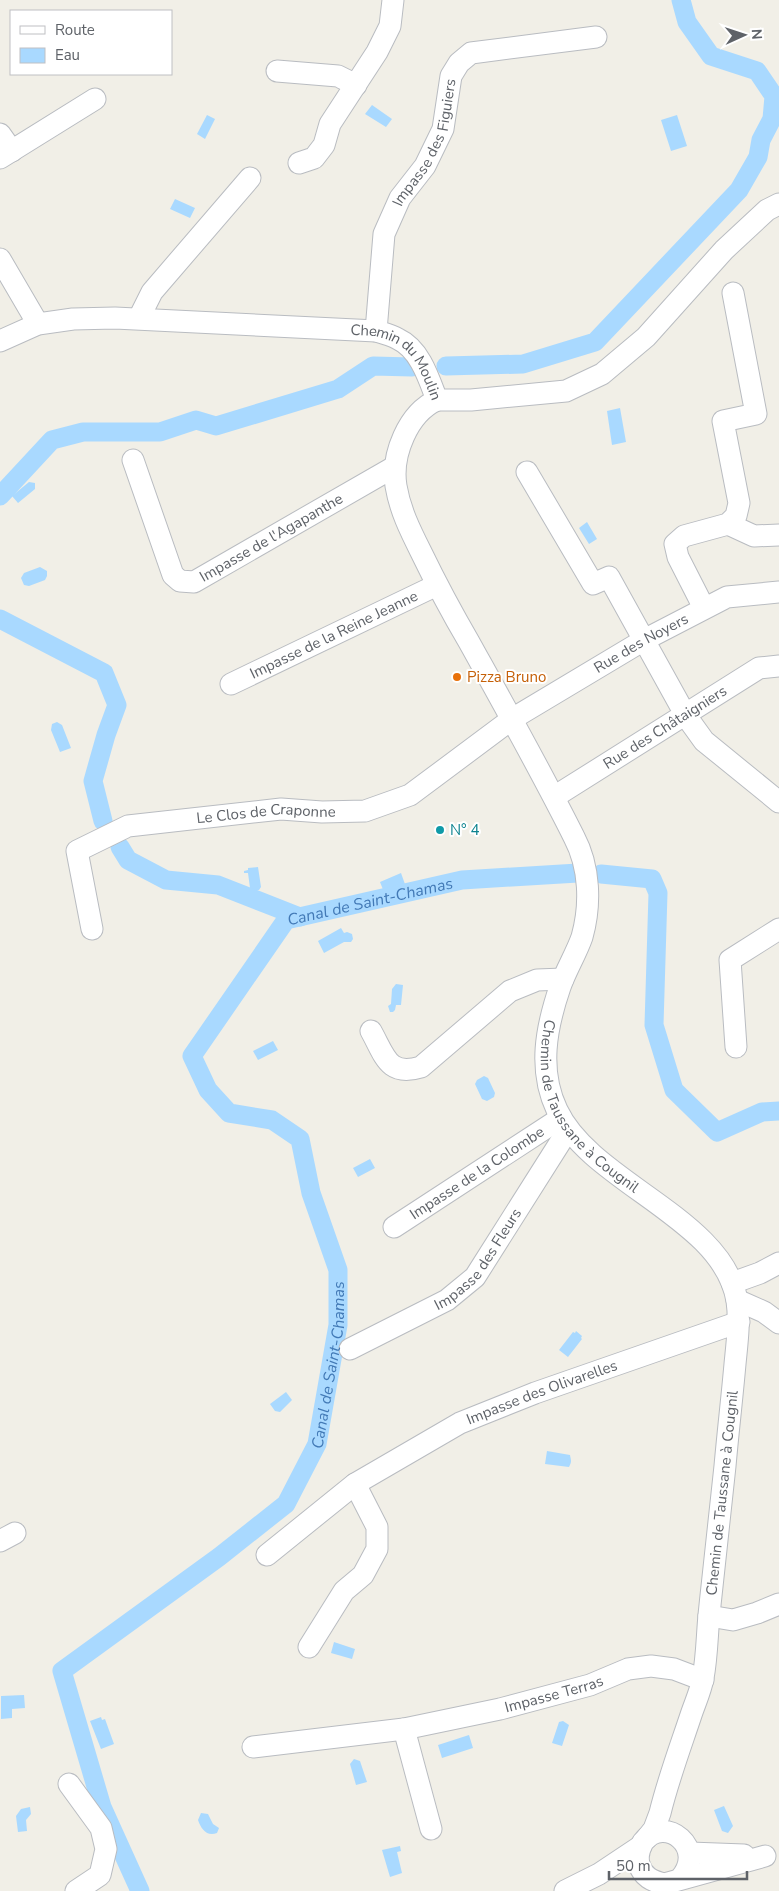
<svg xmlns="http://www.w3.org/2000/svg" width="779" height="1891" viewBox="0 0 779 1891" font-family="'Nunito Sans',sans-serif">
<rect width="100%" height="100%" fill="#f1efe7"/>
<!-- water -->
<path fill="#a9d9ff" d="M 372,105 L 392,119 L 386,127 L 365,114 Z
M 207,115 L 215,119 L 205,139 L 197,134 Z
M 677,115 L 687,146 L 671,151 L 661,120 Z
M 175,199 L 195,208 L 190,218 L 170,209 Z
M 620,408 L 626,442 L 612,445 L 607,411 Z
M 29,482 L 35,483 L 35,489 L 18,503 L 12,496 Z
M 587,522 L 597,539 L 589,544 L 579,528 Z
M 40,567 L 47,571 L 47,576 L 45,580 L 29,586 L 24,585 L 21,578 L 24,573 Z
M 57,722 L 62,725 L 71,748 L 60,752 L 51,730 L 52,724 Z
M 258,867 L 261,887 L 259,890 L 253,890 L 250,888 L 248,873 L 244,873 L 244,871 L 248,870 L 248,868 Z
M 401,873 L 406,887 L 384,892 L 380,882 Z
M 341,928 L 344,933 L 347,932 L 352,934 L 353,939 L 351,942 L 344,942 L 324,953 L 318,941 Z
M 396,984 L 403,985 L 401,1005 L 396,1005 L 395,1010 L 393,1012 L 390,1012 L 388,1006 L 391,1004 L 392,989 Z
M 273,1041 L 278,1050 L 258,1060 L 253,1051 Z
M 484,1076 L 488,1078 L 495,1093 L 494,1097 L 487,1101 L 482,1099 L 475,1084 L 477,1080 Z
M 370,1159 L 375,1168 L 358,1177 L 353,1168 Z
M 576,1331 L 582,1336 L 581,1338 L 582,1339 L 568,1357 L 559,1350 L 573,1332 L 575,1333 Z
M 286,1392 L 292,1400 L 280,1412 L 275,1411 L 270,1404 Z
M 547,1451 L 570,1455 C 571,1461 572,1461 569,1467 L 545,1464 Z
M 334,1642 L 355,1649 L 352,1659 L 331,1653 Z
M 24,1695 L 25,1708 L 12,1709 L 12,1718 L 1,1719 L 1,1696 Z
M 101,1717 L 102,1720 L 105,1719 L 114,1744 L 101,1749 L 90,1721 Z
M 563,1721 L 569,1725 L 562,1746 L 552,1743 L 559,1722 Z
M 469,1735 L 473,1748 L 442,1758 L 438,1745 Z
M 354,1759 L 360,1761 L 367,1782 L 356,1785 L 350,1764 Z
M 724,1806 L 733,1826 L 728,1833 L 722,1831 L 714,1810 Z
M 30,1807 L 31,1814 L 26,1820 L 27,1831 L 18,1832 L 16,1816 L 21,1809 Z
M 201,1813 L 208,1814 L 213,1824 L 219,1828 L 217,1833 C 207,1837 201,1829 198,1820 Z
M 400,1846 L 401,1851 L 397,1852 L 402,1873 L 390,1877 L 382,1850 Z"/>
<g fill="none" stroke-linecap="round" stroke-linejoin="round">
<!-- canal -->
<g stroke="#a9d9ff" stroke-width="19">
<path d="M 446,366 L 523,364 L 595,342 L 739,190 L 758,157 L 761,140 L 772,119 L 774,96 L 757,71 L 711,56 L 687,22 L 681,0"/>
<path d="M 0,496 L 52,440 L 83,432 L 160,432 L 196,420 L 216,426 L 338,389 L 373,366 L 412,367"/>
<path d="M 0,619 L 104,673 L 117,705 L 106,735 L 93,781 L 103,821"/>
<path d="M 120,847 L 128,860 L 166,880 L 218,885 L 300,917"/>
<path d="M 601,874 L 652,879 L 658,893 L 654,1025 L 674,1090 L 717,1132 L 762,1112 L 779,1111"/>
<path id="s1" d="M 140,1891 L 102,1807 L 62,1671 L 219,1557 L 286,1504 L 317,1444 L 338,1325 L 338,1270 L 311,1193 L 300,1139 L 272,1120 L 229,1113 L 208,1090 L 192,1056 L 286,920 L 462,880 L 578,873"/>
</g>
<defs>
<g id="minor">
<path d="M 277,71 L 338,76 L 356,85"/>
<path d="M 0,134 L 12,151"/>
<path d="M 0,158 L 95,99"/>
<path d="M 299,163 L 314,158 L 324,145 L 330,124 L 377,52 L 390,26 L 393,0"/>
<path d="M 0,259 L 38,324"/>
<path d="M 139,318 L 152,292 L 250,178"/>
<path id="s2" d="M 376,331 L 384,234 L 400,198 L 425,166 L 443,129 L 451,76 L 459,63 L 471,53 L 596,37"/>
<path id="s3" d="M 0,341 L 38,324 L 73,319 L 115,318 L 376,331 C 383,333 391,335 398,339 C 420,349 429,379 437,400 L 471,400 L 566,391 L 602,374 L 646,337 L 724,250 L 767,210 L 779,204"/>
<path id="s4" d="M 437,400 C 408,413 391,455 396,486 C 400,510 410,530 421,552 C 436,583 452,613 469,642 C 505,707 541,771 574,837 C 590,867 591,905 582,937 C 576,954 566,970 560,987 C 546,1028 538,1070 557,1110 C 591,1183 724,1218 737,1301 C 740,1322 737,1343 735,1364 C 732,1398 728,1432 725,1466 C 720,1515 714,1565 709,1615 C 707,1636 707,1657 703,1678 C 701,1690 695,1703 691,1715 C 680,1748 668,1780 660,1813 L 654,1829 L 647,1838"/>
<path id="s5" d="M 133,460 L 173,575 L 180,581 L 194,582 L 394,467"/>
<path d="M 527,472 L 593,584 L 609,577 L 686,716 L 704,741 L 779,802"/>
<path d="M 728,524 L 754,536 L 779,535"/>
<path d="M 704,608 L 678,557 L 675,544 L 684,536 L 728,524 L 736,516 L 739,503 L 723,421 L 756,414 L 733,293"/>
<path id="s6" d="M 231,684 L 437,585"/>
<path id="s7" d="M 554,797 L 759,668 L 779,666"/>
<path id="s8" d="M 92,929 L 77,851 L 128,826 L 281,809 L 322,812 L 365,811 L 410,795 L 512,719 L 644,640 L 727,597 L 779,592"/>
<path d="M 371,1031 C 385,1056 388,1077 421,1067 L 510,991 L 537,980 L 563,979"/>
<path d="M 736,1047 L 730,960 L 779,929"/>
<path id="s9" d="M 394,1227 L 561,1118"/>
<path d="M 732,1283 L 760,1273 L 779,1263"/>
<path d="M 737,1300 L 764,1312 L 779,1323"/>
<path id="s10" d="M 350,1349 L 447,1300 L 475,1277 L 568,1130"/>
<path d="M 0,1541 L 15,1533"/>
<path id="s11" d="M 267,1555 L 355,1484 L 460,1423 L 535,1393 L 739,1322"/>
<path d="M 709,1616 L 733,1620 L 757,1613 L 779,1604"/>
<path d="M 309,1647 L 344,1591 L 363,1575 L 377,1549 L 377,1527 L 355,1484"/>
<path d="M 404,1729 L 431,1829"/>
<path id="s12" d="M 253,1747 L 404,1729 L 500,1709 L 590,1685 L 628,1669 L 651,1666 L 674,1669 L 703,1680"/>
<path d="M 69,1784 L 101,1828 L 106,1849 L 100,1875 L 76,1891"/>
<path d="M 690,1853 L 744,1855"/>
<path d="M 680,1879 C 708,1848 665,1814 643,1842 C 639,1849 637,1856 639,1864 C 643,1877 652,1881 664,1884 L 765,1856"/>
<path d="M 565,1891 L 599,1874 L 641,1846"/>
</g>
</defs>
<!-- minor casing -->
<use href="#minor" stroke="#b9bcc1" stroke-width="23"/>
<!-- minor -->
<use href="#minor" stroke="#fff" stroke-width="21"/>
</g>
<!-- markers -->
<circle fill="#e8710a" stroke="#fff" stroke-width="2" cx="457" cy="677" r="5"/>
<circle fill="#0f9aa8" stroke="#fff" stroke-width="2" cx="440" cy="830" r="5"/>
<g text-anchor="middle" stroke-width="4" stroke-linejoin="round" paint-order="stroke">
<!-- street labels -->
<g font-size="15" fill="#5e6268" stroke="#fff">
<text dy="5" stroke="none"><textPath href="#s2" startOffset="199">Impasse des Figuiers</textPath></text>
<text dy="5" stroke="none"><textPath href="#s3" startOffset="416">Chemin du Moulin</textPath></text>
<text dy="5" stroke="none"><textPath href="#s5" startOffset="234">Impasse de l'Agapanthe</textPath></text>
<text dy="5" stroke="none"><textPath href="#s6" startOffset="114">Impasse de la Reine Jeanne</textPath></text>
<text dy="5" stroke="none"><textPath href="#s8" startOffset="699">Rue des Noyers</textPath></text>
<text dy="5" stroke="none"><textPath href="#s7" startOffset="131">Rue des Châtaigniers</textPath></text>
<text dy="5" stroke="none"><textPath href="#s8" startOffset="275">Le Clos de Craponne</textPath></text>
<text dy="5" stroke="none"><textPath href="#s4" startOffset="790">Chemin de Taussane à Cougnil</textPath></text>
<text dy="5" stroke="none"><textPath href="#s9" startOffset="99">Impasse de la Colombe</textPath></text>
<text dy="5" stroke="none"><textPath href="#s10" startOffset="160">Impasse des Fleurs</textPath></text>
<text dy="5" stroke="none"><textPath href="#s11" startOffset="322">Impasse des Olivarelles</textPath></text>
<text transform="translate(722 1493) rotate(-84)" y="5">Chemin de Taussane à Cougnil</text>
<text dy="5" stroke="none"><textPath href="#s12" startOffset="306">Impasse Terras</textPath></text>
</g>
<!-- food labels -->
<g font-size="15" fill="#c56008" stroke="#fff" text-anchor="start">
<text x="467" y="682">Pizza Bruno</text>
</g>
<!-- culture labels -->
<g font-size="15" fill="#0d838f" stroke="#fff" text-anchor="start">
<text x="450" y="835">N° 4</text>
</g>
<!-- water labels -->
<g font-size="16" font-style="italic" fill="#4279b6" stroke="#fff">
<text dy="6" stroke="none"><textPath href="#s1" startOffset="1291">Canal de Saint-Chamas</textPath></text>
<text dy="6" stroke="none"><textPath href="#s1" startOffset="661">Canal de Saint-Chamas</textPath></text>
</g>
</g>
<!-- legend -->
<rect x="10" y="10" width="162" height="65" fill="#ffffff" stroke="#bfc0c3"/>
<rect x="20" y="26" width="25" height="8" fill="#ffffff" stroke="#bfc0c3"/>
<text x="55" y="35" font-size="15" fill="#5e6268">Route</text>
<rect x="20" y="48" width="25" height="15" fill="#a9d9ff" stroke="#bfc0c3"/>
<text x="55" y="60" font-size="15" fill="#5e6268">Eau</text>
<!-- north arrow -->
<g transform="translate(744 35) rotate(87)" stroke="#ffffff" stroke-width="4" paint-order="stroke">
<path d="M0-4L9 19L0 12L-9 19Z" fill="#5e6268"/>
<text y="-8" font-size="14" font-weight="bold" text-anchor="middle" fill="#5e6268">N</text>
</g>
<!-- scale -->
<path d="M609 1871v8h138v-8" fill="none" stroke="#5e6268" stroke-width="2.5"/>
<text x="616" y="1871" font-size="15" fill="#5e6268" stroke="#ffffff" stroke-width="4" paint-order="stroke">50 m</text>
</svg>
